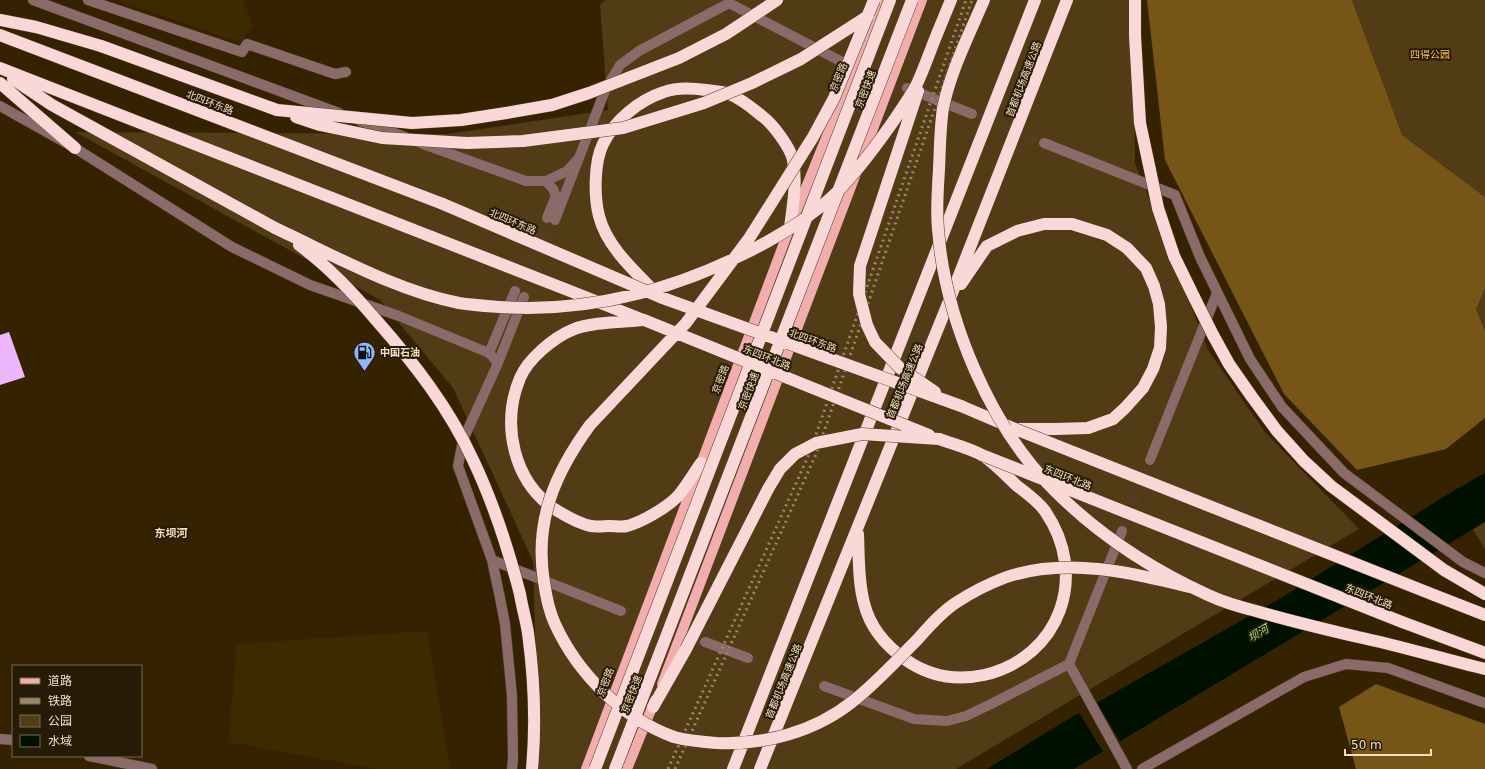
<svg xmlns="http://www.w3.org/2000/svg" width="1485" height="769" viewBox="0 0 1485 769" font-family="'DejaVu Sans','Noto Sans SC',sans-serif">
<rect width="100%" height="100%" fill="#352200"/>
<!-- built -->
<path fill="#3e2900" d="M 117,0 L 243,0 L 253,26 L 240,43 Z
M 427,631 L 450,769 L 377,769 L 228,742 L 237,644 Z"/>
<!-- green -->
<path fill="#523c16" d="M 605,0 L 1133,0 L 1135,163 L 1208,350 L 1265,432 L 1359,529 L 956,769 L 539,769 L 533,561 L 453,388 L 380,300 L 75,132 L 448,134 L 608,110 L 600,5 Z
M 1352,0 L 1485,0 L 1485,197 L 1402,135 Z
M 1485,289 L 1485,331 L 1476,309 Z
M 1485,521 L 1485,549 L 1472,528 Z"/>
<!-- forest -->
<path fill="#765516" d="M 1147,0 L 1352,0 L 1402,135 L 1485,197 L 1485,289 L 1476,309 L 1485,331 L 1485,418 L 1446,449 L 1357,470 L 1284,394 L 1165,160 Z
M 1376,684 L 1485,724 L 1485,769 L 1356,769 L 1339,707 Z"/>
<!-- water -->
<path fill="#010" d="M 1485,473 L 1485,522 L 1104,751 L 1074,769 L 987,769 L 1075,715 L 1276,601 L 1453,491 Z"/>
<!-- pier -->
<path fill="#352200" d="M 1096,701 L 1121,743 L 1104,753 L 1078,711 Z"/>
<!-- building -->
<path fill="#eeb7fc" d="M 9,332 L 25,377 L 0,385 L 0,335 Z"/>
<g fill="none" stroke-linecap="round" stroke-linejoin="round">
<!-- minor-tunnel -->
<path stroke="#523e1d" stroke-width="10" stroke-dasharray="10 5" stroke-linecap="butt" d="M 856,68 L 907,88
M 972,114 L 1044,143
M 515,291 L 547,218
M 524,297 L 555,220
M 1122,531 L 1150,460
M 621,611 L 705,642
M 748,658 L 824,686"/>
<defs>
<path id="minor" d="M 33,0 L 339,113
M 88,0 L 242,52 L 247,44 L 335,74 L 346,72
M 907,88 L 972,114
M 0,106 L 75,148 L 232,247 L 310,285 L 399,316 L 489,353 L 498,363
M 360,121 L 405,137
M 420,143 L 526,181 L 546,181 L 567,171 L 579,158
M 1044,143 L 1175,195 L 1200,257 L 1250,359 L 1282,407 L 1344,473 L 1463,562 L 1485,573
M 546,181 L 553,189 L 556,196 L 547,218
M 555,220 L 606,88 L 620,65 L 639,51 L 729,3 L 844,63
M 489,353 L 515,291
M 1150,460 L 1217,293
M 492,560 L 621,611
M 705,642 L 748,658
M 1069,664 L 1127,769
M 824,686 L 914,719 L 947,721 L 966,716 L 991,704 L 1069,664 L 1122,531
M 0,739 L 13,740
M 89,756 L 152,769
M 512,769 L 513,759 L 512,696 L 505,624 L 500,598 L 492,560 L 458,466 L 463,440 L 498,363 L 524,297
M 1142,769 L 1304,677 L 1346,664 L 1388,668 L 1485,703"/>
<path id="major" d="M 662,684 L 922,0
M 586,769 L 790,227 L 882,0
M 627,769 L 655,700"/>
<path id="highway" d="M 1135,0 L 1135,36 L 1140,123 L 1150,170
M 0,20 L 36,27 L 101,46
M 937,34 L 951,0
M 0,35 L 443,204
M 0,68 L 432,237
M 13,79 L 52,105 L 275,228
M 0,83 L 75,148
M 1158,208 L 1174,256 L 1195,299
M 565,289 L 641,319
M 658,295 C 637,273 607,248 599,216 C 594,197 594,162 603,144 C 614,121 639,100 664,92 C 677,87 692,88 706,90 C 713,91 722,91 729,94 C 742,99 752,108 762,116 C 773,124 790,147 793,160 C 797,182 793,205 790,227
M 644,320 C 624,322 590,322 572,330 C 553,338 528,359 520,378 C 501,424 513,482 556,510 C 566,516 579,524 591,526 C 597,527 604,526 609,526 C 615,526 622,527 627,526 C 642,522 666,508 677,497 C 686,487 693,474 701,463
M 1213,335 L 1229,364 L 1252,397 L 1277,431 L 1304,461 L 1331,486 L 1444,570 L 1485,594
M 961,406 L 1015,429 L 1056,429 L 1088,428 L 1113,419 L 1125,408 L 1143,388 L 1153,369 L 1160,348 L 1161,327 L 1159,304 L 1154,286 L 1146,268 L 1127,248 L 1107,235 L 1072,224 L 1044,224 L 1017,231 L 987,246 L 961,284
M 858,534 C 859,557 858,581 864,603 C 870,628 886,646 906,660 C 929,676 956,681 984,675 C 1061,657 1089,575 1045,511 C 1038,501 1025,492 1016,485 C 1007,476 992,461 982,455 C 969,448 953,444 939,439
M 520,594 C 522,607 526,620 528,633 C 534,677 536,725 532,769
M 1434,595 L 1485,615
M 1402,622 L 1485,653
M 653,707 L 686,649
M 733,769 L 1035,0
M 760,769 L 949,301 L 1067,0"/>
</defs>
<!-- minor casing -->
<use href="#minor" stroke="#503d1b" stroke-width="11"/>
<!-- major casing -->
<use href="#major" stroke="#503d1b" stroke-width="11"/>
<!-- highway casing -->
<use href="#highway" stroke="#503d1b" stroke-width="13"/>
<!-- minor -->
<use href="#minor" stroke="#8b6a6a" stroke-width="10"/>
<!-- major -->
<use href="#major" stroke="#f2aeae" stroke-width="10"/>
<!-- highway -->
<use href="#highway" stroke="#fad8d8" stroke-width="12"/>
<!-- rail -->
<path stroke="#9b8766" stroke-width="3" stroke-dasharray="2 4" stroke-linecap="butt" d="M 668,769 L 810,452 L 966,0
M 675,769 L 817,452 L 972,0"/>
<defs>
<path id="highway-bridge" d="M 874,0 L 834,98 L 813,137 L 750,237 L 686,323 L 590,425 C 555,473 534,521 544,582 C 546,596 549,611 555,624 C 578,674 622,718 674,737 C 688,741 703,742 717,743 C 765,745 814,732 852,702 C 875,684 895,662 915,642 C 928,628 941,612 957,602 C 971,593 988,584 1004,578 C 1065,556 1133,573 1194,588
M 984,0 C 969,35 951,70 943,108 C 940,128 940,149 939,169 C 938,188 936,209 938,229 C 945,319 990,427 1055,491 C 1099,535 1151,569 1208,595 C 1223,602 1240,607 1256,611 C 1290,621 1324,629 1358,637 C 1401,646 1443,659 1485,669
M 101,46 L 277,110 L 412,123 L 461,120 L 506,113 L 552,105 L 589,93 L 679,58 L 726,34 L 777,0
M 918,91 L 860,266 L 859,294 L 867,325 L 875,342 L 900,368 L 935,392
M 296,117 L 320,125 L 382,138 L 467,143 L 523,141 L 623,128 L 704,103 L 752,83 L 801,59 L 868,16
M 1150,170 L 1158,208
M 443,204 L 660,297 L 961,406
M 275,228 C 333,255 397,291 459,303 C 472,305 486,306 499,307 C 588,313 674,290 752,250 C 782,234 811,217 835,194 C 856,173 873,150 890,126 C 899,113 908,100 916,86 C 924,69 930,51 937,34
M 432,237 L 565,289
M 299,245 C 329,267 353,293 377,321 C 414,363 449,408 473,460 C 493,502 508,548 520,594
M 1195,299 L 1213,335
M 644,320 L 929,435
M 1015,429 L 1434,595
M 982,455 L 1402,622
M 686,649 L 768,489 L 780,469 L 795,454 L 816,443 L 862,434 L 939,439
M 595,769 L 890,0
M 615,769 L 912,0"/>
</defs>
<!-- highway-bridge casing -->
<use href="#highway-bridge" stroke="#503d1b" stroke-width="13" stroke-linecap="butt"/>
<!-- highway-bridge -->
<use href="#highway-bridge" stroke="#fad8d8" stroke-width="12"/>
</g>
<!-- icons -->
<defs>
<symbol id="fuel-pin" viewBox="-11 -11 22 30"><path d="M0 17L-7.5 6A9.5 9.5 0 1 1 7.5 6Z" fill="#8eb9fc" stroke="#261b06"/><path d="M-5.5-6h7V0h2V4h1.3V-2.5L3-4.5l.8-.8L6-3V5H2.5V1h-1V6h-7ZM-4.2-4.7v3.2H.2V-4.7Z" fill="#111"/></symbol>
</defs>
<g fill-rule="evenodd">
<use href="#fuel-pin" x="352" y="340" width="25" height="34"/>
</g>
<g text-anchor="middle" stroke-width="4" stroke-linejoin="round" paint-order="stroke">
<!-- park labels -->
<g font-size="10" fill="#fcc055" stroke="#261b06">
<text x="1430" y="58">四得公园</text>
</g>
<!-- street labels -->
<g font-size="10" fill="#f4e0c0" stroke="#261b06">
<text transform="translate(838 77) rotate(-68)" y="4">京密路</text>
<text transform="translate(1023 79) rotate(-69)" y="4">首都机场高速公路</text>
<text transform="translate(865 89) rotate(-69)" y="4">京密快速</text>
<text transform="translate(210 102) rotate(21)" y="4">北四环东路</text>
<text transform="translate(513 221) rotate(23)" y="4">北四环东路</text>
<text transform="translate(813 340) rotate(20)" y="4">北四环东路</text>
<text transform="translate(767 357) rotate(22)" y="4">东四环北路</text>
<text transform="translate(720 379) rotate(-69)" y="4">京密路</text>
<text transform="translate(904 381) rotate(-68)" y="4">首都机场高速公路</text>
<text transform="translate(748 391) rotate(-69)" y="4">京密快速</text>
<text transform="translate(1068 477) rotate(22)" y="4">东四环北路</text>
<text transform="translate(1369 596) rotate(22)" y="4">东四环北路</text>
<text transform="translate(783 681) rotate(-68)" y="4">首都机场高速公路</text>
<text transform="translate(605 682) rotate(-69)" y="4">京密路</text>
<text transform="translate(631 694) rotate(-69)" y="4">京密快速</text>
</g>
<!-- poi labels -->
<g font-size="10" font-weight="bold" fill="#f4e0c0" stroke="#261b06" text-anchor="start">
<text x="380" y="356">中国石油</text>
</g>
<!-- neighbourhood labels -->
<g font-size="11" font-weight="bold" fill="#f4e0c0" stroke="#261b06">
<text x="171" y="537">东坝河</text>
</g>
<!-- water labels -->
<g font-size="11" font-style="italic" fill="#9be288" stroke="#261b06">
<text transform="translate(1258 633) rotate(-31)" y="4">坝河</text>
</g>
</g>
<!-- legend -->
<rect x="12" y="665" width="130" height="92" fill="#261b06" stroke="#786a50"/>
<rect x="20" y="678" width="20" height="6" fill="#f2aeae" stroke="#786a50"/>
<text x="48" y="685" font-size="12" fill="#f4e0c0">道路</text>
<rect x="20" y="698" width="20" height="6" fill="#9b8766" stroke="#786a50"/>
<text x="48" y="705" font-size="12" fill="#f4e0c0">铁路</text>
<rect x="20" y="715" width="20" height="12" fill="#523c16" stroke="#786a50"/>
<text x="48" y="725" font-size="12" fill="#f4e0c0">公园</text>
<rect x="20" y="735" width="20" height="12" fill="#001100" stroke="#786a50"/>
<text x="48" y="745" font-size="12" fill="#f4e0c0">水域</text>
<!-- scale -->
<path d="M1345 749v6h86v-6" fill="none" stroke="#f4e0c0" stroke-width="2"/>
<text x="1351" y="749" font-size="12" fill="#f4e0c0" stroke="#261b06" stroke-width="3" paint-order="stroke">50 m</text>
</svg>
